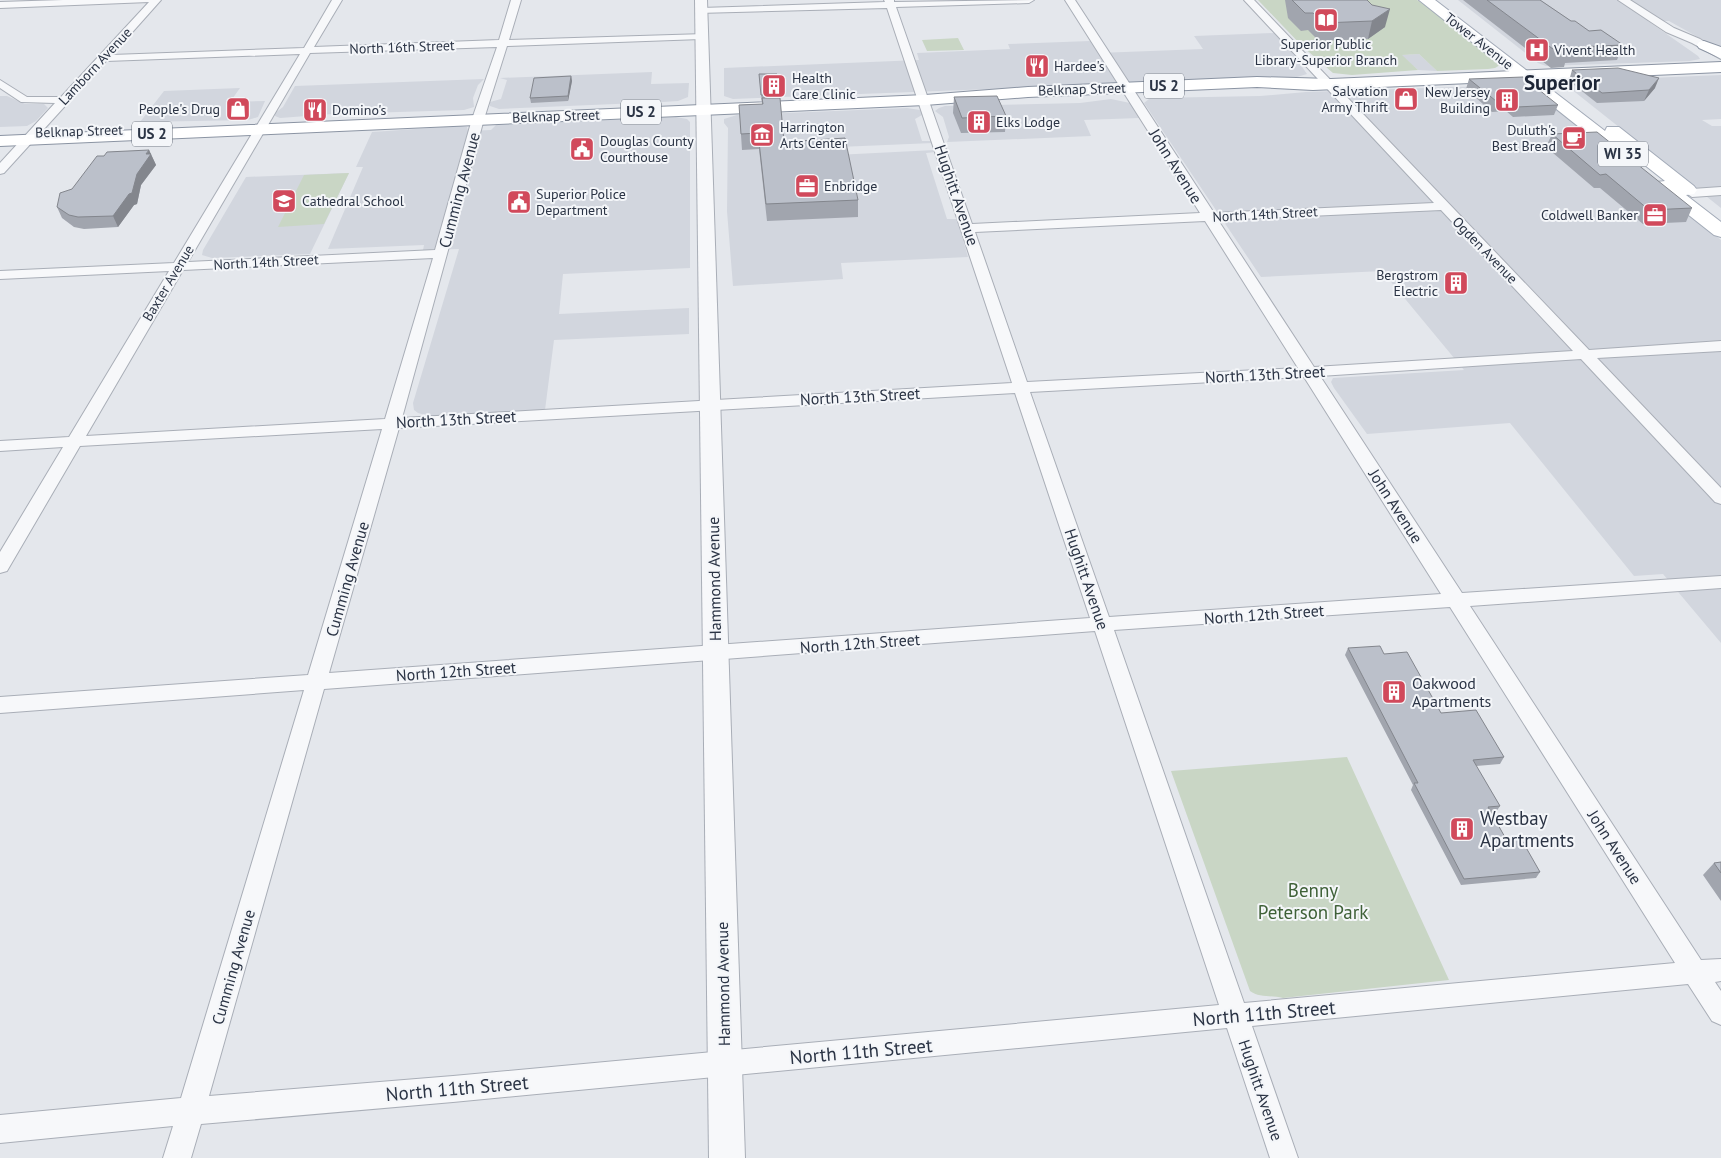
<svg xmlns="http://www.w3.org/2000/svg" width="1721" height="1158" viewBox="0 0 1721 1158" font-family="'PT Sans',sans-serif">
<rect width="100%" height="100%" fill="#e4e7ec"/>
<!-- built -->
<path fill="#d2d6de" d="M 1458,0 L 1721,0 L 1721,50 L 1669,21 L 1648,21 L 1698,56 L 1700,59 L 1690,61 L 1546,66 L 1538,63 Z
M 1274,33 L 1291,51 L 1307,74 L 1297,77 L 733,99 L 724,96 L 724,68 L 919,60 L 917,53 L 1010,49 L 1008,44 L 1090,41 L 1098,53 L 1203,49 L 1194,36 Z
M 1419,54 L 1437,71 L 1418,70 L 1401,55 Z
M 652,72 L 651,84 L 689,83 L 688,97 L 678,101 L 663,102 L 499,109 L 490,106 L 490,102 L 501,99 L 507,80 L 500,78 Z
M 1721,75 L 1721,119 L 1702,120 L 1712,126 L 1721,126 L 1721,208 L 1566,85 L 1568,82 L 1576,81 Z
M 484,79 L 478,85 L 473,98 L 474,107 L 464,110 L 333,114 L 280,118 L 275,116 L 275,113 L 283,107 L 295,86 Z
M 1487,86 L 1541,97 L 1721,240 L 1721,643 L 1663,574 L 1634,576 L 1510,423 L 1367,434 L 1334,388 L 1331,382 L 1333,378 L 1464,370 L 1382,271 L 1261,277 L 1144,103 L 1149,99 L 1154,98 L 1260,96 L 1306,92 Z
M 240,88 L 230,102 L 265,101 L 258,117 L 248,120 L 140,122 L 164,91 Z
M 0,96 L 7,96 L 25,104 L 44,104 L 48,108 L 36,121 L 27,126 L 0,127 Z
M 1111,99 L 1130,103 L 1139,118 L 1084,120 L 1091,136 L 947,142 L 949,137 L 943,117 L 935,111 L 939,108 L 945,106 L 1080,103 Z
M 907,108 L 920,110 L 922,112 L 922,115 L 915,119 L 922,141 L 932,141 L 933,143 L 815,148 L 816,156 L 935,150 L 936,152 L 926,153 L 947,219 L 957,219 L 968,257 L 841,263 L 843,279 L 733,286 L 727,211 L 728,128 L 724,123 L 724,119 L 737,115 Z
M 676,117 L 687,119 L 690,122 L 690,268 L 563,274 L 559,314 L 689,308 L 689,334 L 554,340 L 545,410 L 433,417 L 418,413 L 414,410 L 413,403 L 459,249 L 423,250 L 424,245 L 328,249 L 363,167 L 356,167 L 372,132 L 459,126 L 467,127 L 468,131 L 491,130 L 496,125 L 500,125 Z
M 349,173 L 310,254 L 212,258 L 202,255 L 203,250 L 246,177 Z"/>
<!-- green -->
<path fill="#c9d6c5" d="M 1258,0 L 1417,0 L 1430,8 L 1500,65 L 1495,68 L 1488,69 L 1437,71 L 1419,54 L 1402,55 L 1418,70 L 1352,75 L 1333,73 L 1302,46 Z
M 958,38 L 964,50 L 927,51 L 922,40 Z
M 349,173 L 324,224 L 278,227 L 304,175 Z
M 1347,757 L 1449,980 L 1283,998 C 1272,995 1259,998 1250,991 L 1171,771 Z"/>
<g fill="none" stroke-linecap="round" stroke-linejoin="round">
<defs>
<path id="minor" d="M 63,0 L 161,0 L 112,55 L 304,48 L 332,0 L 342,0 L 314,47 L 499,40 L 511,0 L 521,0 L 509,40 L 705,34 L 706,36 L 701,39 L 507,46 L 484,119 L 402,418 L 1012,383 L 887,8 L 698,13 L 698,9 L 701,8 L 885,2 L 884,0 L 894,0 L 894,2 L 1034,0 L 1029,3 L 896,7 L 972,224 L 1200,213 L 1065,0 L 1075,0 L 1214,213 L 1434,203 L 1244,0 L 1254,0 L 1589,350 L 1721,341 L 1721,351 L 1597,358 L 1721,488 L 1721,504 L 1715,502 L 1581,359 L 1320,376 L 1462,593 L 1721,576 L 1721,588 L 1470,606 L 1701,960 L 1721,959 L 1721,981 L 1715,982 L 1721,991 L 1721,1025 L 1712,1021 L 1688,984 L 1252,1026 L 1298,1158 L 1270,1158 L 1227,1028 L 453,1102 L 201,1124 L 191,1158 L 163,1158 L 173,1126 L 0,1143 L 0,1115 L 181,1098 L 304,690 L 0,713 L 0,697 L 308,675 L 382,429 L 80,446 L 7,571 L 0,573 L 0,552 L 63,447 L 0,451 L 0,441 L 69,437 L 169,271 L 0,279 L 0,271 L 174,263 L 300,54 L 106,61 L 4,173 L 0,174 L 0,163 L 55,103 L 21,102 L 0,88 L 0,80 L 27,97 L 61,97 L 149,2 L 0,8 L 0,2 ZM 497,47 L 472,119 L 435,250 L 188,262 L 310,53 ZM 1441,210 L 1573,351 L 1314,367 L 1218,220 ZM 1205,221 L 1298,368 L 1027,382 L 975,232 ZM 433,258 L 385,419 L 86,436 L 183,270 ZM 1304,377 L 1441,594 L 1109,617 L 1030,392 ZM 1015,393 L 1090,618 L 329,673 L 399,428 ZM 1450,607 L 1675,963 L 1244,1003 L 1114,630 ZM 1095,631 L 1219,1005 L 453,1076 L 209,1096 L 324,689 Z
M 1618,0 L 1630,0 L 1674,28 L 1700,39 L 1721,52 L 1721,59 L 1692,43 L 1666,32 Z
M 1721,187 L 1721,195 L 1692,197 L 1686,193 L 1692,189 Z"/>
<path id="tertiary" d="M 695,0 L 707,0 L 745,1158 L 709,1158 Z"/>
<path id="primary" d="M 1419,0 L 1435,0 L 1605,131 L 1607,127 L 1619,127 L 1694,186 L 1697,190 L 1694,194 L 1686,195 L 1721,222 L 1721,237 L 1714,235 L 1657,190 L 1654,186 L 1657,182 L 1665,181 L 1632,155 L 1630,158 L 1624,159 L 1618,158 Z"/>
<path id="trunk" d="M 1704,41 L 1721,47 L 1721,58 L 1699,48 L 1697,45 L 1699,42 Z
M 1721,62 L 1721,72 L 1313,90 L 1257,87 L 1028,97 L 925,105 L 0,146 L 0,136 L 925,95 L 1028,87 L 1257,77 L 1331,79 Z"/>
</defs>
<!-- minor casing -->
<use href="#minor" stroke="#a9aeb7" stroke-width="2"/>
<!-- tertiary casing -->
<use href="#tertiary" stroke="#a9aeb7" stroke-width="2"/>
<!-- primary casing -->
<use href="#primary" stroke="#a3abb8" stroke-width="2"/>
<!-- trunk casing -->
<use href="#trunk" stroke="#8b94a3" stroke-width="2"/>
<!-- minor -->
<use href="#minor" fill="#f7f8fa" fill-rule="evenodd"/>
<!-- tertiary -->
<use href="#tertiary" fill="#f7f8fa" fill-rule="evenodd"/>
<!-- primary -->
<use href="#primary" fill="#fff" fill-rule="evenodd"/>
<!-- trunk -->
<use href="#trunk" fill="#fff" fill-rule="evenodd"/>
</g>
<!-- wall -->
<path fill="#a1a5ae" d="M 1285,0 L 1367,0 L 1385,27 L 1368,39 L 1319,41 L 1308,30 L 1301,31 L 1288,18 Z
M 1463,0 L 1540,0 L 1571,21 L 1589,31 L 1623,45 L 1617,60 L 1565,63 L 1564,67 L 1551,68 Z
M 1572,70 L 1655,88 L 1644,101 L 1597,103 L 1569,81 Z
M 759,74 L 777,74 L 784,142 L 858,200 L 858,217 L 767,221 L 759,149 L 742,150 L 739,105 L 762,104 Z
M 571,76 L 572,81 L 568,101 L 531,103 L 530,98 Z
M 1469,79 L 1558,105 L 1554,115 L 1513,117 L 1506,111 L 1492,112 L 1466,89 Z
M 954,97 L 1006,116 L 1005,132 L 961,133 L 953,113 Z
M 1552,134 L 1692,208 L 1686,222 L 1643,224 L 1600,188 L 1594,188 L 1546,147 Z
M 149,150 L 156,165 L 141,185 L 137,204 L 134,205 L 118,227 L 84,229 L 74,227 L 62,218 L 57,207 L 72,189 Z
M 1348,648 L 1384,654 L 1441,713 L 1504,757 L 1500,764 L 1476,766 L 1500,806 L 1496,812 L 1491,813 L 1506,839 L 1540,872 L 1536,878 L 1461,885 L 1411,790 L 1413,785 L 1345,655 Z
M 1721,862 L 1721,901 L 1703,875 L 1714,863 Z"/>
<!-- shaded-wall -->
<path fill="#83868d" d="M 1390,9 L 1385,27 L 1368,39 L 1372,21 Z
M 571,76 L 572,81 L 568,101 L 568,96 Z
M 1659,78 L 1655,88 L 1644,101 L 1649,90 Z
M 149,150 L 156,165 L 141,185 L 137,204 L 134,205 L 118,227 L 113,216 Z"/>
<!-- building -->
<path fill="#bbc0ca" stroke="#83868d" d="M 1292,0 L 1367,0 L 1372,5 L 1390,9 L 1372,21 L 1323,23 L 1313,13 L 1305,13 Z
M 1487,0 L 1540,0 L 1571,21 L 1575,21 L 1589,31 L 1601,30 L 1623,45 L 1553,48 L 1570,51 L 1557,52 Z
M 1618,68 L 1659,78 L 1649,90 L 1602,93 L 1572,70 Z
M 759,74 L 777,74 L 779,94 L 761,95 Z
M 571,76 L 568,96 L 530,98 L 534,78 Z
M 1523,77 L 1558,105 L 1517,107 L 1510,101 L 1496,101 L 1469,79 Z
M 997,96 L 1006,116 L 962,118 L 954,97 Z
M 762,98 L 780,98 L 784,142 L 845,138 L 858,200 L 766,204 L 758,133 L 741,134 L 739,105 L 763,104 Z
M 1597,132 L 1692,208 L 1649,210 L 1606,174 L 1600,175 L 1552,134 Z
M 149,150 L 146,154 L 151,154 L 137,174 L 132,193 L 129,194 L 113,216 L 78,217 L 69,215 L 57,207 L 60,193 L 72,189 L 97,156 L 104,156 L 107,152 Z
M 1380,646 L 1384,654 L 1407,652 L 1441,713 L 1476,710 L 1504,757 L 1473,760 L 1500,806 L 1488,807 L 1506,839 L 1520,837 L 1540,872 L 1464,879 L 1414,783 L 1418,783 L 1348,648 Z
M 1721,862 L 1721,873 L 1714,863 Z"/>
<!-- icons -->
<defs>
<symbol id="library-square" viewBox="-11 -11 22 22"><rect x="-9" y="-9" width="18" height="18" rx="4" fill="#d1495b" stroke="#f4f6f9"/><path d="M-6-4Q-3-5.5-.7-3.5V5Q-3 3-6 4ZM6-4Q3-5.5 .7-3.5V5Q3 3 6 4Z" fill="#fff"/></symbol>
<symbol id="hospital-square" viewBox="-11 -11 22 22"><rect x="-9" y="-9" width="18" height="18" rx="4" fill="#d1495b" stroke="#f4f6f9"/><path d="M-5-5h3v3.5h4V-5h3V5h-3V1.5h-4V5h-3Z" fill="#fff"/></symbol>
<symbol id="restaurant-square" viewBox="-11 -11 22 22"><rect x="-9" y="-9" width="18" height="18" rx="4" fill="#d1495b" stroke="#f4f6f9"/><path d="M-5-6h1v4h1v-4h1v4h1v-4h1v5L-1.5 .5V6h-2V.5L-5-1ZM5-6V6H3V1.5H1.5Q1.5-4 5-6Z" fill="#fff"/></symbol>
<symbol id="building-square" viewBox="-11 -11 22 22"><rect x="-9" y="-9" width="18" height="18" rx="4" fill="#d1495b" stroke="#f4f6f9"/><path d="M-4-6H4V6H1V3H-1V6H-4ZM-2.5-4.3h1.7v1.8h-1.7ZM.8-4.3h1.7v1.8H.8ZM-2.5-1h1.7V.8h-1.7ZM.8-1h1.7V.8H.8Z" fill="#fff"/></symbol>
<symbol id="shop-square" viewBox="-11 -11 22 22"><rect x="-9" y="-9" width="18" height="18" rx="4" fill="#d1495b" stroke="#f4f6f9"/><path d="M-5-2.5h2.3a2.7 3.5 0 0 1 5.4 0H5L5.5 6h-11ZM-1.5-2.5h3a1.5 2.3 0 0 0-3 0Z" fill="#fff"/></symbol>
<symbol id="museum-square" viewBox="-11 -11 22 22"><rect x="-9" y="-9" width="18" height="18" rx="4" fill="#d1495b" stroke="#f4f6f9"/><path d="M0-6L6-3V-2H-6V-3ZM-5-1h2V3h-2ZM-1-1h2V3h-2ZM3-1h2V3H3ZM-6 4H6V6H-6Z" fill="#fff"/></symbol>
<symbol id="cafe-square" viewBox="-11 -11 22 22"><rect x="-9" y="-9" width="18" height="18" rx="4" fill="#d1495b" stroke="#f4f6f9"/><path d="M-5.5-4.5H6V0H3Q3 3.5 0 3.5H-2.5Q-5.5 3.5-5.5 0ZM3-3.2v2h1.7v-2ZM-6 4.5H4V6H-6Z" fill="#fff"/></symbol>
<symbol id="civic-square" viewBox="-11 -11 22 22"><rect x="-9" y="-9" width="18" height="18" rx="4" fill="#d1495b" stroke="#f4f6f9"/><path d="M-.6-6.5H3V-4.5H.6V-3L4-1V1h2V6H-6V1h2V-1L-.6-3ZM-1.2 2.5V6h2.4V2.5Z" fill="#fff"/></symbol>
<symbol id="office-square" viewBox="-11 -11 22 22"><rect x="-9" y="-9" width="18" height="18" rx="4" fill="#d1495b" stroke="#f4f6f9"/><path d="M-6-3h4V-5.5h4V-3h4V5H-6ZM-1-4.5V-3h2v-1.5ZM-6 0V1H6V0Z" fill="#fff"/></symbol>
<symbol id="school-square" viewBox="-11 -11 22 22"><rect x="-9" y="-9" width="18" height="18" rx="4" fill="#d1495b" stroke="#f4f6f9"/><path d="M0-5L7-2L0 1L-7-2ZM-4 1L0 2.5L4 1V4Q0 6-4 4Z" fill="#fff"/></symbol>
</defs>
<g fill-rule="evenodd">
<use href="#library-square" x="1312" y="6" width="28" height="28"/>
<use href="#hospital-square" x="1523" y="36" width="28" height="28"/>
<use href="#restaurant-square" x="1023" y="52" width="28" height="28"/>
<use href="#building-square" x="760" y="72" width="28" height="28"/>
<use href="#shop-square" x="1392" y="85" width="28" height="28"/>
<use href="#building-square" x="1493" y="86" width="28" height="28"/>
<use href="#shop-square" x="224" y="95" width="28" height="28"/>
<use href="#restaurant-square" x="301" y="96" width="28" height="28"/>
<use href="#building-square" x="965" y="108" width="28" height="28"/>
<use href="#museum-square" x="748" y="121" width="28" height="28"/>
<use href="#cafe-square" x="1560" y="124" width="28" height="28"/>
<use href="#civic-square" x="568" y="135" width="28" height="28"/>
<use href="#office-square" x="793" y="172" width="28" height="28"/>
<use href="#school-square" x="270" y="187" width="28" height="28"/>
<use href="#civic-square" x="505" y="188" width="28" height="28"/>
<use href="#office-square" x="1641" y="201" width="28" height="28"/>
<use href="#building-square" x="1442" y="269" width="28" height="28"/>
<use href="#building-square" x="1380" y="678" width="28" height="28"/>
<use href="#building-square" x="1448" y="815" width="28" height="28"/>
</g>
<g text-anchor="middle" stroke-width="4" stroke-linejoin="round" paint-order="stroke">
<!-- far-street labels -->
<g font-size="14" fill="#2b3445" stroke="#f4f6f9">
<text transform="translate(1479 41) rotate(38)" y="5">Tower Avenue</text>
<text transform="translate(402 47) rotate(-2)" y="5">North 16th Street</text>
<text transform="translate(95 66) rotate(-47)" y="5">Lamborn Avenue</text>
<text transform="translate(1082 89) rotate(-2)" y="5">Belknap Street</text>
<text transform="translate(556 116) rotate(-2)" y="5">Belknap Street</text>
<text transform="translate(79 131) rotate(-2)" y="5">Belknap Street</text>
<text transform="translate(1265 214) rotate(-3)" y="5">North 14th Street</text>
<text transform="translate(1485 250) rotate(46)" y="5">Ogden Avenue</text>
<text transform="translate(266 262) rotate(-3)" y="5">North 14th Street</text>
<text transform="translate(168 283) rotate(-59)" y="5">Baxter Avenue</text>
</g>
<!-- far-poi labels -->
<g font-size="14" fill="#2b3445" stroke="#f4f6f9" text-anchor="start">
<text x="1326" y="49" text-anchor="middle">Superior Public<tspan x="1326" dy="16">Library-Superior Branch</tspan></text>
<text x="1554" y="55">Vivent Health</text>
<text x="1054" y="71">Hardee's</text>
<text x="792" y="83">Health<tspan x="792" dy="16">Care Clinic</tspan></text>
<text x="1388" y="96" text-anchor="end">Salvation<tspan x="1388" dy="16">Army Thrift</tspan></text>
<text x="1490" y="97" text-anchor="end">New Jersey<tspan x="1490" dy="16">Building</tspan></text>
<text x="220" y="114" text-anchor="end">People's Drug</text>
<text x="332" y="115">Domino's</text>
<text x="996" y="127">Elks Lodge</text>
<text x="780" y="132">Harrington<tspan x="780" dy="16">Arts Center</tspan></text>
<text x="1556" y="135" text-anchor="end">Duluth's<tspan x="1556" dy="16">Best Bread</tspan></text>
<text x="600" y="146">Douglas County<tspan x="600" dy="16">Courthouse</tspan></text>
<text x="824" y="191">Enbridge</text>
<text x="536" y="199">Superior Police<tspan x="536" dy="16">Department</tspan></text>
<text x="302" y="206">Cathedral School</text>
<text x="1638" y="220" text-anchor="end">Coldwell Banker</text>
<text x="1438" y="280" text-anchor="end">Bergstrom<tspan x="1438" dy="16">Electric</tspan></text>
</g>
<!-- shield labels -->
<g fill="#f4f6f9" stroke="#676e7b" stroke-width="1">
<rect x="1144" y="73.5" width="40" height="25" rx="4"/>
<rect x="621" y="99.5" width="40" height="25" rx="4"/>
<rect x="132" y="121.5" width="40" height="25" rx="4"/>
<rect x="1598" y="141.5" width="50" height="25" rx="4"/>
</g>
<g font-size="15" font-weight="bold" fill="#2b3445">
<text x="1164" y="91">US 2</text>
<text x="641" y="117">US 2</text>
<text x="152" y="139">US 2</text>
<text x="1623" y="159">WI 35</text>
</g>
<!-- street labels -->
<g font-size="16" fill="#2b3445" stroke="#f4f6f9">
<text transform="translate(1176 166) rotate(58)" y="6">John Avenue</text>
<text transform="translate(459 190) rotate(-75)" y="6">Cumming Avenue</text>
<text transform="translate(957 195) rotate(71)" y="6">Hughitt Avenue</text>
<text transform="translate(1265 374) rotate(-3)" y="6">North 13th Street</text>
<text transform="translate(860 396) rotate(-3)" y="6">North 13th Street</text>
<text transform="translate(456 419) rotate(-3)" y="6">North 13th Street</text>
<text transform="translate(1396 506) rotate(57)" y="6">John Avenue</text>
<text transform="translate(347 579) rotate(-74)" y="6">Cumming Avenue</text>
<text transform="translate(714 579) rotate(-91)" y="6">Hammond Avenue</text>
<text transform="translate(1087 579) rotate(71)" y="6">Hughitt Avenue</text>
<text transform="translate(1264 614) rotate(-4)" y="6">North 12th Street</text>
<text transform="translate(860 643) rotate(-4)" y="6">North 12th Street</text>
<text transform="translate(456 671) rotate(-4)" y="6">North 12th Street</text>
<text transform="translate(1615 847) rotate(57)" y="6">John Avenue</text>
<text transform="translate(233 967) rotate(-74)" y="6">Cumming Avenue</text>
<text transform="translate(723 984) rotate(-91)" y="6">Hammond Avenue</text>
<text transform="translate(1261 1090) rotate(71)" y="6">Hughitt Avenue</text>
</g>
<!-- poi labels -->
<g font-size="16" fill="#2b3445" stroke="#f4f6f9" text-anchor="start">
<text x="1412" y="689">Oakwood<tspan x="1412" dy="18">Apartments</tspan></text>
</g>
<!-- near-poi labels -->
<g font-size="19" fill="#2b3445" stroke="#f4f6f9" text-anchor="start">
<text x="1480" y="825">Westbay<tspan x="1480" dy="22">Apartments</tspan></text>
</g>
<!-- near-park labels -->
<g font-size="19" fill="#3f6138" stroke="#f4f6f9">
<text x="1313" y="897">Benny<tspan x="1313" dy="22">Peterson Park</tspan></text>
</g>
<!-- near-street labels -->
<g font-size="19" fill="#2b3445" stroke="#f4f6f9">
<text transform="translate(1264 1013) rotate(-5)" y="7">North 11th Street</text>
<text transform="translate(861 1051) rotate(-5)" y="7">North 11th Street</text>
<text transform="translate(457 1088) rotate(-5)" y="7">North 11th Street</text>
</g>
<!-- far-town labels -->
<g font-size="21" font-weight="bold" fill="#1d2536" stroke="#f4f6f9">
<text x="1562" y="90">Superior</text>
</g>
</g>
</svg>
